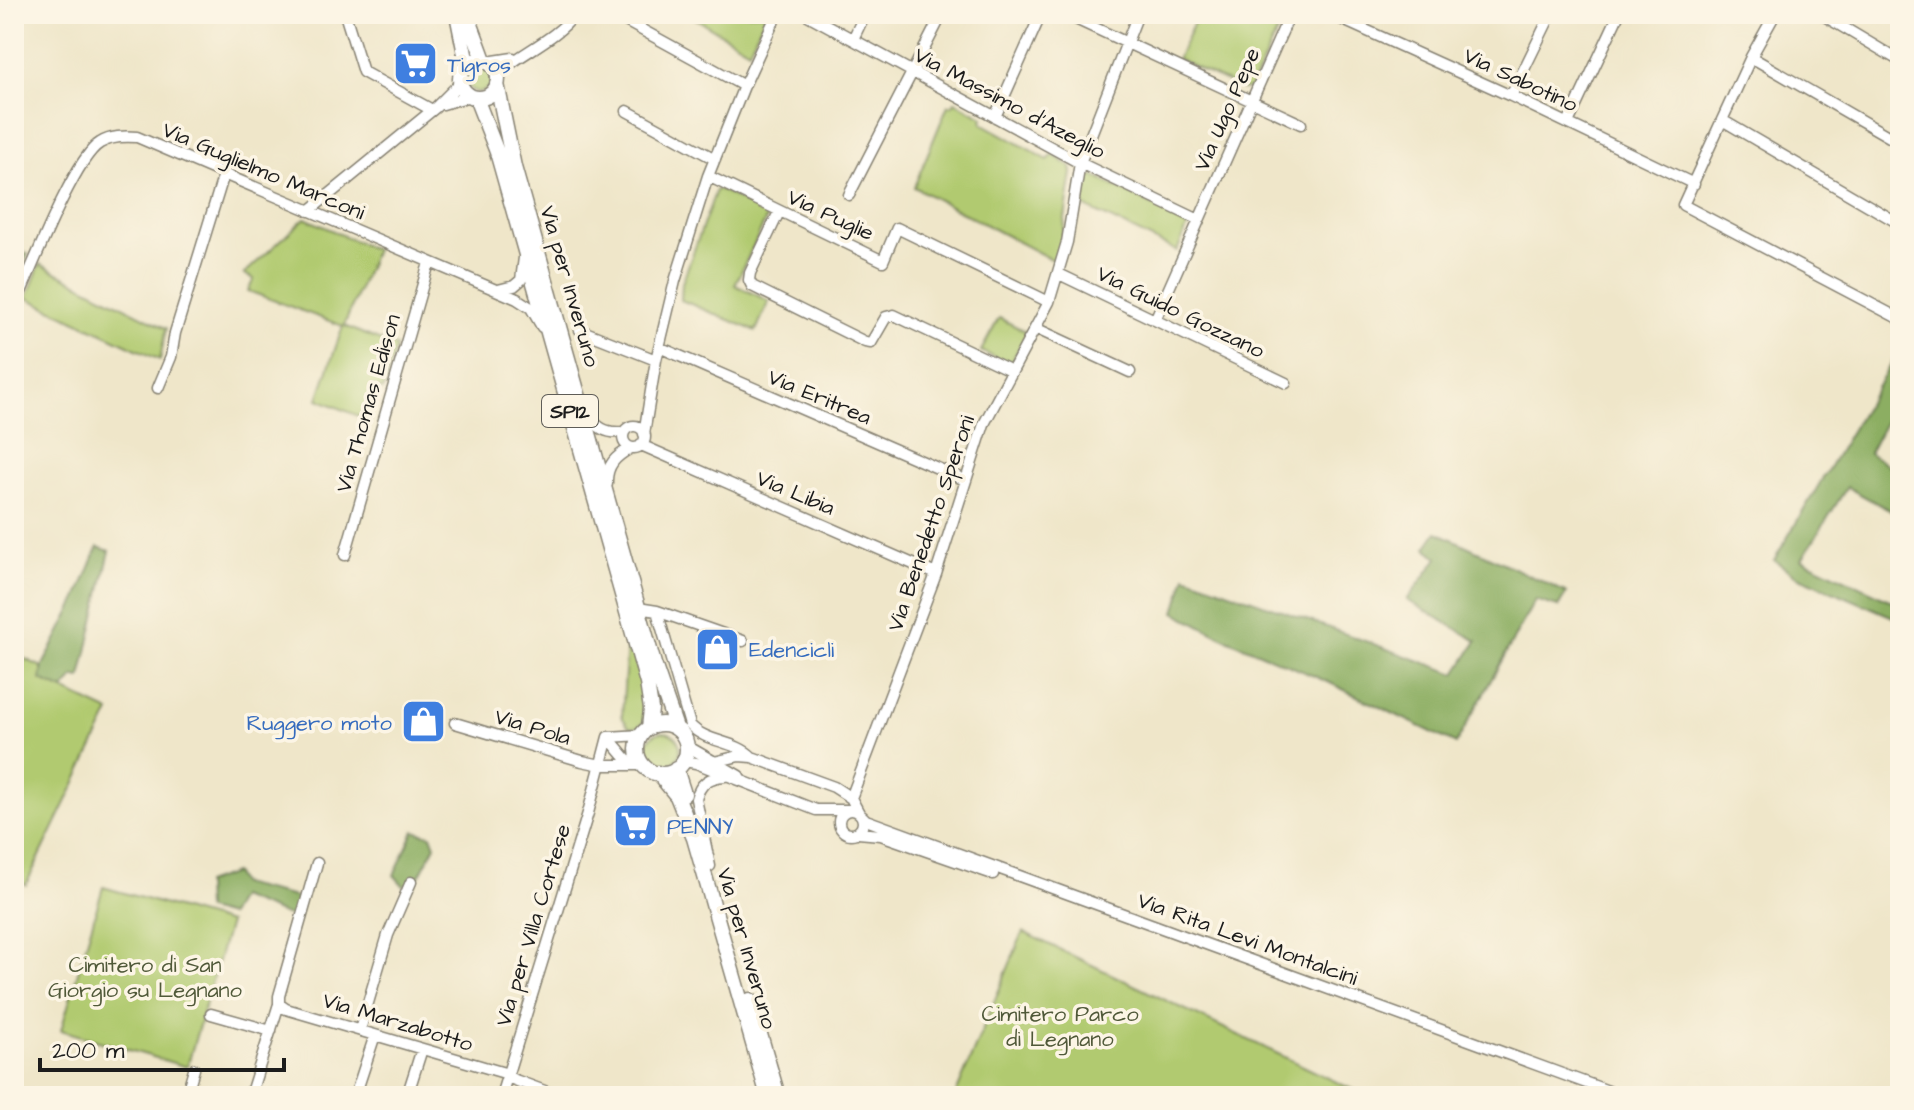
<svg xmlns="http://www.w3.org/2000/svg" width="1914" height="1110" viewBox="0 0 1914 1110" font-family="'Architects Daughter',sans-serif">
<rect width="100%" height="100%" fill="#fcf5e5"/>
<filter id="ink" filterUnits="userSpaceOnUse"><feTurbulence type="fractalNoise" baseFrequency=".0125" numOctaves="2"/><feDisplacementMap in="SourceGraphic" scale="16" xChannelSelector="R" yChannelSelector="G"/><feConvolveMatrix kernelMatrix="1 2 1 2 8 2 1 2 1" color-interpolation-filters="sRGB"/></filter>
<filter id="wash" filterUnits="userSpaceOnUse"><feTurbulence type="fractalNoise" baseFrequency=".006" numOctaves="4" result="noise"/><feDisplacementMap in="SourceGraphic" scale="32" xChannelSelector="R" yChannelSelector="G"/><feGaussianBlur stdDeviation="1.8" result="paint"/><feColorMatrix in="noise" values="0 0 0 0 0 0 0 0 0 0 0 0 0 0 0 0 0 1.4 0 .05"/><feComposite in="paint" operator="in"/></filter>
<g filter="url(#wash)">
<rect width="100%" height="100%" fill="#efe6c9"/>
<!-- green -->
<path fill="#b1ca6f" stroke="#667346" stroke-width="2" d="M 688,14 L 766,14 L 749,50 Z
M 1198,14 L 1279,14 L 1284,17 L 1251,88 L 1244,90 L 1177,59 Z
M466 79a13 13 0 1 1 26 0a13 13 0 1 1-26 0Z
M 955,102 L 983,117 L 982,123 L 1048,160 L 1053,155 L 1071,167 L 1072,173 L 1058,263 L 914,187 L 948,105 L 952,106 Z
M 1084,171 L 1189,223 L 1177,251 L 1077,203 Z
M 719,189 L 768,215 L 735,285 L 769,301 L 756,331 L 681,300 L 682,283 L 716,190 Z
M 305,218 L 375,250 L 344,326 L 396,347 L 383,390 L 373,387 L 363,418 L 318,399 L 343,326 L 248,291 L 254,279 L 244,274 Z
M 40,264 L 166,328 L 160,360 L 27,298 Z
M 999,318 L 1027,332 L 1010,365 L 981,351 Z
M 628,628 L 646,701 L 643,723 L 636,728 L 629,727 L 622,717 Z
M 14,654 L 42,667 L 42,680 L 110,712 L 26,885 L 14,879 Z
M646 749a17 17 0 1 1 34 0a17 17 0 1 1-34 0Z
M 103,887 L 229,923 L 187,1067 L 61,1030 Z
M 1023,932 L 1366,1096 L 955,1096 Z"/>
<!-- forest -->
<path fill="#8cae62" stroke="#54653f" stroke-width="2" d="M 14,248 L 28,254 L 14,287 Z
M 1900,349 L 1900,394 L 1869,453 L 1900,473 L 1900,516 L 1847,487 L 1802,559 L 1900,605 L 1900,620 L 1795,575 L 1774,560 Z
M 1437,532 L 1567,593 L 1558,607 L 1535,600 L 1456,744 L 1328,682 L 1222,637 L 1175,612 L 1186,576 L 1456,674 L 1477,641 L 1407,600 L 1438,558 L 1426,548 Z
M 98,547 L 110,551 L 81,678 L 74,677 L 64,690 L 41,680 L 43,665 L 77,599 Z
M 414,831 L 431,835 L 435,846 L 415,884 L 403,885 L 394,875 Z
M 234,873 L 240,884 L 299,898 L 293,918 L 239,897 L 229,916 L 206,910 L 205,883 Z"/>
</g>
<g filter="url(#ink)">
<g fill="none" stroke-linecap="round" stroke-linejoin="round">
<defs>
<path id="minor" d="M 345,14 L 363,72 L 432,110
M 613,14 L 744,86
M 806,14 L 1080,163 L 1197,219
M 1065,14 L 1301,124
M 1330,14 L 1511,96 L 1694,184
M 1775,14 L 1751,57 L 1683,205 L 1900,319
M 1821,14 L 1900,61
M 853,39 L 865,14
M 1751,57 L 1900,143
M 487,62 L 513,58
M 497,74 C 522,52 555,40 575,14
M 1511,96 L 1551,14
M 443,104 L 470,96
M 627,111 L 715,159
M 995,117 L 1041,14
M 1722,120 L 1900,224
M 1568,123 L 1619,14
M 708,176 L 883,261 L 897,228 L 1049,302
M 849,195 L 942,14
M 309,211 L 435,108 L 460,83
M 779,212 L 750,273 L 749,280 L 752,286 L 865,342 L 871,343 L 886,317 L 894,315 L 1012,371
M 1059,274 L 1286,383
M 498,290 L 514,286 L 521,280 L 524,258
M 14,308 C 29,275 74,158 100,143 C 111,136 124,136 137,137 L 517,299 L 531,308 L 542,327
M 1155,320 L 1290,14
M 1035,328 L 1130,372
M 580,330 L 656,360
M 659,347 L 965,480
M 158,388 L 171,357 L 175,333 L 224,174
M 587,412 C 596,428 606,434 624,432
M623 437a11 11 0 1 1 22 0a11 11 0 1 1-22 0Z
M 644,434 L 656,360 L 675,281 L 708,176 L 744,86 L 777,14
M 641,445 L 936,574
M 607,484 C 606,465 616,456 631,448
M 345,555 L 429,263
M 638,608 L 657,611 L 743,641
M 657,611 L 690,725 C 706,743 735,740 752,757
M 455,723 L 582,761 L 601,765 L 644,765
M 608,737 L 630,763
M 687,746 L 739,776
M 684,761 L 696,763 L 816,810 L 849,810
M 714,762 L 739,756 L 752,757 L 834,787 L 851,798 L 859,813
M 851,798 L 936,574 L 984,424 L 1049,302 L 1067,242 L 1080,163 L 1138,14
M839 822a12 12 0 1 1 24 0a12 12 0 1 1-24 0Z
M 862,816 L 866,820 L 1622,1096
M 858,833 L 881,835 L 993,874
M 710,866 L 696,799 C 700,783 709,777 725,776
M 279,1004 L 286,1009 L 508,1074
M 211,1014 L 271,1031
M 360,1030 L 388,935 L 411,882
M 507,1077 L 558,1096
M 186,1096 L 194,1069
M 250,1096 L 279,1004 L 279,996 L 317,863
M 355,1096 L 375,1035
M 407,1096 L 422,1049
M 501,1096 L 588,813 L 608,737 L 642,735"/>
<path id="major" d="M 457,14 L 467,64
M 467,14 L 484,60
M460 79a19 19 0 1 1 38 0a19 19 0 1 1-38 0Z
M 497,84 L 514,167 L 654,664 L 676,728
M 476,98 L 497,152 L 647,683 L 651,709 L 649,728
M637 749a25 25 0 1 1 50 0a25 25 0 1 1-50 0Z
M 676,769 L 684,794
M 658,773 L 677,796 L 694,838 L 768,1096
M 750,1000 L 778,1096"/>
</defs>
<!-- minor casing -->
<use href="#minor" stroke="#868172" stroke-width="13"/>
<!-- major casing -->
<use href="#major" stroke="#868172" stroke-width="17"/>
<!-- minor -->
<use href="#minor" stroke="#fff" stroke-width="10"/>
<!-- major -->
<use href="#major" stroke="#fff" stroke-width="14"/>
</g>
</g>
<!-- icons -->
<defs>
<symbol id="supermarket-square" viewBox="-11 -11 22 22"><rect x="-9" y="-9" width="18" height="18" rx="4" fill="#3f7fe0" stroke="#fcf5e5"/><path d="M-6-5.5h2.5l.6 2H6L4.5 2H-2.5L-4.4-4H-6ZM-1.5 3.2a1.3 1.3 0 1 0 .1 0ZM3 3.2a1.3 1.3 0 1 0 .1 0Z" fill="#fff"/></symbol>
<symbol id="shop-square" viewBox="-11 -11 22 22"><rect x="-9" y="-9" width="18" height="18" rx="4" fill="#3f7fe0" stroke="#fcf5e5"/><path d="M-5-2.5h2.3a2.7 3.5 0 0 1 5.4 0H5L5.5 6h-11ZM-1.5-2.5h3a1.5 2.3 0 0 0-3 0Z" fill="#fff"/></symbol>
</defs>
<g fill-rule="evenodd">
<use href="#supermarket-square" x="390" y="38" width="51" height="51"/>
<use href="#shop-square" x="692" y="624" width="51" height="51"/>
<use href="#shop-square" x="398" y="696" width="51" height="51"/>
<use href="#supermarket-square" x="610" y="800" width="51" height="51"/>
</g>
<g text-anchor="middle" stroke-width="7" stroke-linejoin="round" paint-order="stroke">
<!-- shield labels -->
<rect fill="#fcf5e5" stroke="#5f5d58" stroke-width="2" x="542" y="395" width="56" height="32" rx="6"/>
<g font-size="20" font-weight="bold" fill="#1c1c1c">
<text x="570" y="418">SP12</text>
</g>
<!-- shop labels -->
<g font-size="22" fill="#366cbe" stroke="#fcf5e5" text-anchor="start">
<text x="447" y="72">Tigros</text>
<text x="749" y="657">Edencicli</text>
<text x="392" y="730" text-anchor="end">Ruggero moto</text>
<text x="667" y="834">PENNY</text>
</g>
<!-- street labels -->
<g font-size="22" fill="#1c1c1c" stroke="#fcf5e5">
<text transform="translate(1521 79) rotate(25)" y="8">Via Sabotino</text>
<text transform="translate(1010 102) rotate(28)" y="8">Via Massimo d'Azeglio</text>
<text transform="translate(1226 109) rotate(-66)" y="8">Via Ugo Pepe</text>
<text transform="translate(264 170) rotate(23)" y="8">Via Guglielmo Marconi</text>
<text transform="translate(831 214) rotate(25)" y="8">Via Puglie</text>
<text transform="translate(571 286) rotate(74)" y="8">Via per Inveruno</text>
<text transform="translate(1181 311) rotate(26)" y="8">Via Guido Gozzano</text>
<text transform="translate(820 396) rotate(23)" y="8">Via Eritrea</text>
<text transform="translate(367 403) rotate(-74)" y="8">Via Thomas Edison</text>
<text transform="translate(796 492) rotate(23)" y="8">Via Libia</text>
<text transform="translate(930 523) rotate(-71)" y="8">Via Benedetto Speroni</text>
<text transform="translate(533 726) rotate(17)" y="8">Via Pola</text>
<text transform="translate(532 925) rotate(-73)" y="8">Via per Villa Cortese</text>
<text transform="translate(1248 938) rotate(20)" y="8">Via Rita Levi Montalcini</text>
<text transform="translate(748 948) rotate(74)" y="8">Via per Inveruno</text>
<text transform="translate(398 1021) rotate(17)" y="8">Via Marzabotto</text>
</g>
<!-- park labels -->
<g font-size="22" fill="#505939" stroke="#fcf5e5">
<text x="145" y="972">Cimitero di San<tspan x="145" dy="25">Giorgio su Legnano</tspan></text>
<text x="1060" y="1021">Cimitero Parco<tspan x="1060" dy="25">di Legnano</tspan></text>
</g>
</g>
<!-- margin -->
<rect width="1914" height="1110" fill="none" stroke="#fcf5e5" stroke-width="48"/>
<!-- scale -->
<path d="M40 1058v12h244v-12" fill="none" stroke="#1c1c1c" stroke-width="4"/>
<text x="52" y="1058" font-size="24" fill="#1c1c1c" stroke="#fcf5e5" stroke-width="6" paint-order="stroke">200 m</text>
</svg>
